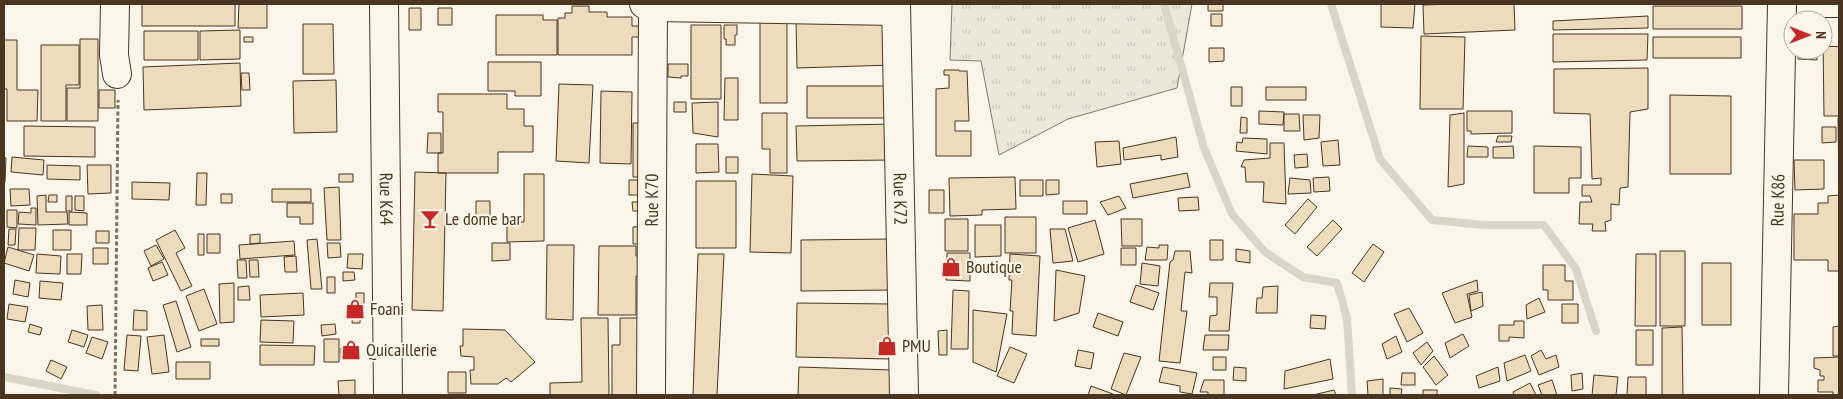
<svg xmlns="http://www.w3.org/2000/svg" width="1843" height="399" viewBox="0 0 1843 399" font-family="'PT Sans Narrow',sans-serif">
<defs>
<pattern id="grass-tufts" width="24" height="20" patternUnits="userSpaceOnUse" patternTransform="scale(1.25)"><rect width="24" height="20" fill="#ede6d9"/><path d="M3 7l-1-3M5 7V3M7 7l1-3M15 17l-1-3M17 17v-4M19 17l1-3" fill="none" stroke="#cdc6ba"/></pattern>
</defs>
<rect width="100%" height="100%" fill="#fbf6e9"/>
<!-- grass -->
<path fill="url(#grass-tufts)" stroke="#887966" d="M 952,4 L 1192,4 L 1177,88 L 1068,119 L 999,155 L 981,61 L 950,60 Z"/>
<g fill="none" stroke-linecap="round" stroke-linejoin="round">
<!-- stream -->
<path stroke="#dcd4c6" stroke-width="8" d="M 1164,4 L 1204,148 L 1232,214 L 1265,252 L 1303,277 L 1337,283 L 1347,318 L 1352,395
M 1331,4 L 1380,159 L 1432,220 L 1483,225 L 1544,225 L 1576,269 L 1596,331
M 4,377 L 96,395"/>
</g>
<!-- building -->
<path fill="#ecdcbc" stroke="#4a3520" d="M 142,4 L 235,4 L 235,26 L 142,26 Z
M 239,4 L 267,4 L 267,28 L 238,28 Z
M 1208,4 L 1223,4 L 1223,11 L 1208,11 Z
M 1381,4 L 1415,4 L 1413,28 L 1381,27 Z
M 1451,4 L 1514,4 L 1515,30 L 1424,34 L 1423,5 Z
M 572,6 L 589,6 L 589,12 L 607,12 L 607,17 L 632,17 L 632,26 L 641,26 L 641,37 L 632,37 L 632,55 L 558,55 L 558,18 L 565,18 L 565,13 L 572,13 Z
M 1653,6 L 1742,6 L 1742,29 L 1653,29 Z
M 409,8 L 421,8 L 421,30 L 409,30 Z
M 438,8 L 452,8 L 452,25 L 438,25 Z
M 1211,14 L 1222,14 L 1222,26 L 1211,26 Z
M 496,15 L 543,15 L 543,20 L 557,20 L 557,55 L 496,55 Z
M 1648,16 L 1648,28 L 1553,30 L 1553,21 Z
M 891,17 L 893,65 L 797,68 L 796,21 Z
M 760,22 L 787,22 L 787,103 L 760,103 Z
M 303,24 L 333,24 L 334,74 L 303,74 Z
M 691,25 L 721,25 L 721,99 L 691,99 Z
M 724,25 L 737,25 L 737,35 L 735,35 L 735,45 L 726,45 L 726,39 L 724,39 Z
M 240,30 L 240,59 L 200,60 L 200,31 Z
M 144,31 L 198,31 L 198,60 L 144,60 Z
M 1553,34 L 1648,34 L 1647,60 L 1553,62 Z
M 1421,36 L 1465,37 L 1463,109 L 1420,109 Z
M 244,37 L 253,37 L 253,42 L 244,42 Z
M 1653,37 L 1741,37 L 1741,58 L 1653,58 Z
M 1839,37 L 1839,116 L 1824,116 L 1823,41 Z
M 80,39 L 98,39 L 98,121 L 67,121 L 67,88 L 80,88 Z
M 4,40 L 17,40 L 17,90 L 38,90 L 37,121 L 7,121 L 7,89 L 4,89 Z
M 41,45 L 79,45 L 79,85 L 66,85 L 66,121 L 41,121 Z
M 1209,48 L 1224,48 L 1224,61 L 1209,62 Z
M 1798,50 L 1817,50 L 1817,60 L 1798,59 Z
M 488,62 L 541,62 L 541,96 L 515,96 L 515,91 L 488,91 Z
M 240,63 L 241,106 L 144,110 L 143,67 Z
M 668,64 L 688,64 L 688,76 L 681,76 L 681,78 L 668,77 Z
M 1648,68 L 1648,109 L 1630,112 L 1628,187 L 1620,188 L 1619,205 L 1611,204 L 1611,220 L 1605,222 L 1606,231 L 1592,231 L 1593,224 L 1579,224 L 1580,202 L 1592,202 L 1590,196 L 1582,196 L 1582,185 L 1601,185 L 1601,178 L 1592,179 L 1590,114 L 1554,113 L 1554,69 Z
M 944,70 L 959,70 L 959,71 L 967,71 L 969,121 L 955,121 L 955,131 L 971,131 L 971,156 L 936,156 L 936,89 L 949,88 L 949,75 L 944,75 Z
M 241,73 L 249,73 L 250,90 L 242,90 Z
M 725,78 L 738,78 L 738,120 L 724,120 Z
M 336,80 L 337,132 L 294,133 L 293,81 Z
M 559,84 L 593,85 L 589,163 L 556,161 Z
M 807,86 L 892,86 L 892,118 L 807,118 Z
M 1231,87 L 1242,87 L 1242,106 L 1231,106 Z
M 1266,87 L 1306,87 L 1306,100 L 1266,100 Z
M 99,90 L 115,90 L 115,108 L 99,108 Z
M 601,91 L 632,92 L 631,164 L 600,163 Z
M 438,94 L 507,94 L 507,109 L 524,109 L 524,126 L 533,126 L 533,152 L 498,152 L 498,173 L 438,173 L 438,153 L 443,153 L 443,112 L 438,112 Z
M 1670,95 L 1731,96 L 1731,174 L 1670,174 Z
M 674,102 L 686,102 L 686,112 L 674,112 Z
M 718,102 L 718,137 L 693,133 L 692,103 Z
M 1259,111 L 1284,112 L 1283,125 L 1259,124 Z
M 1467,111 L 1512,111 L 1512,133 L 1471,134 L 1471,131 L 1467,131 Z
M 762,113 L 787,113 L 787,173 L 770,173 L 770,149 L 762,149 Z
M 1464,113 L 1464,184 L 1448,187 L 1450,115 Z
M 1284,114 L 1299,114 L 1300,131 L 1284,131 Z
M 1303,115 L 1320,115 L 1319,138 L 1304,140 Z
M 1241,117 L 1247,118 L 1247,133 L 1240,133 Z
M 1838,118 L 1839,118 L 1839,194 Z
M 633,123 L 648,123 L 648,177 L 633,177 Z
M 893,124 L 893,160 L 797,161 L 796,126 Z
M 24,126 L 95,127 L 95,157 L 24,156 Z
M 1822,127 L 1836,127 L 1836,142 L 1822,143 Z
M 428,133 L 441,133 L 441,153 L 427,153 Z
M 1498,136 L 1512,136 L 1511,142 L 1496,142 Z
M 1176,137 L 1178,157 L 1161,160 L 1161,155 L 1124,160 L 1123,148 Z
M 1243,138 L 1267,139 L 1267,154 L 1236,151 L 1237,142 L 1242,143 Z
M 1338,140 L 1340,165 L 1323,166 L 1321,142 Z
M 1119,141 L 1121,164 L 1097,167 L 1095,142 Z
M 1270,143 L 1284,143 L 1286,204 L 1263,202 L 1264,182 L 1246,182 L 1245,167 L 1241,167 L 1244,160 L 1270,158 Z
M 696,144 L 718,144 L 719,172 L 696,173 Z
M 1468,146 L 1488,147 L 1488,157 L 1467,157 Z
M 1513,146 L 1514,158 L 1493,158 L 1493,147 Z
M 1534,146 L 1581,147 L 1581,178 L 1569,178 L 1569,193 L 1534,193 Z
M 1307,154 L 1308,167 L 1295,168 L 1294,155 Z
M 4,157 L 6,158 L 5,182 L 4,182 Z
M 12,157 L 44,160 L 43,175 L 11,172 Z
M 726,157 L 738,157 L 738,173 L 726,173 Z
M 1794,160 L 1824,160 L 1824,189 L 1795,190 Z
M 47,165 L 80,166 L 80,180 L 47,179 Z
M 87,165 L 111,165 L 111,193 L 88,194 Z
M 415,172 L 446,173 L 443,311 L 412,310 Z
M 197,173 L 207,173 L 206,205 L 196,205 Z
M 1187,173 L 1190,187 L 1133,198 L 1130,184 Z
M 339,174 L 353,174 L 353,182 L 339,182 Z
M 524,174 L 544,174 L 544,241 L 507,242 L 507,222 L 524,222 Z
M 752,174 L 793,176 L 791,253 L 750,252 Z
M 1015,177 L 1016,209 L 982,210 L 982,215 L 950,216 L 949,178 Z
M 1329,177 L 1330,191 L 1314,192 L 1313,178 Z
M 1290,178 L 1310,180 L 1311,193 L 1288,194 Z
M 629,180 L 642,180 L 642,195 L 629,195 Z
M 1020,180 L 1043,180 L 1043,196 L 1020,196 Z
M 1046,180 L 1059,180 L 1059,194 L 1046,195 Z
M 696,181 L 736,181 L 736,248 L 696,248 Z
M 132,182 L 170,183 L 169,200 L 132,199 Z
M 339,187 L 341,240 L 327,240 L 324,188 Z
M 10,189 L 29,189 L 30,205 L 11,206 Z
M 272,189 L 311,189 L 311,202 L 272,202 Z
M 929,190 L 944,190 L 944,213 L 929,213 Z
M 221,194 L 232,194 L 232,203 L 221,203 Z
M 46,195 L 46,212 L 67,212 L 68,224 L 38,225 L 37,196 Z
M 49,195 L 57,195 L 57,202 L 48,202 Z
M 1839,195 L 1839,271 L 1828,271 L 1828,260 L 1794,260 L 1794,214 L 1818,214 L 1818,203 L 1828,203 L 1828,196 Z
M 66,196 L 72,196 L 72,211 L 66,211 Z
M 75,196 L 84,196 L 84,211 L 75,210 Z
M 1119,196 L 1126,208 L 1108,215 L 1100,202 Z
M 1198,197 L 1199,210 L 1179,211 L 1178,198 Z
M 1308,199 L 1317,207 L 1295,234 L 1285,225 Z
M 476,201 L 490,201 L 490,223 L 476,223 Z
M 1063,201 L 1087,201 L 1087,214 L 1063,214 Z
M 632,202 L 643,202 L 643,211 L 633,211 Z
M 287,203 L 313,203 L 313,224 L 300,224 L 300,217 L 287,217 Z
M 31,208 L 36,208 L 36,225 L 18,224 L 19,212 L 31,213 Z
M 7,210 L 17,210 L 17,228 L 7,227 Z
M 69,212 L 87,213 L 87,225 L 69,225 Z
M 1005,217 L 1036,217 L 1036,253 L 1005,253 Z
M 945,219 L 968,219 L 968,251 L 945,251 Z
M 1121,219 L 1142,219 L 1142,246 L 1122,246 Z
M 1095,220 L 1104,254 L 1078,262 L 1068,228 Z
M 1333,220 L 1342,229 L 1317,256 L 1307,247 Z
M 975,225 L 1001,225 L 1001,256 L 975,257 Z
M 645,226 L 646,244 L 633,244 L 633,227 Z
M 19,228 L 36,228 L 35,250 L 18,250 Z
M 9,229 L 16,229 L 15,245 L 8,245 Z
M 1050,229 L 1065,229 L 1073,261 L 1053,263 Z
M 53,230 L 71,230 L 71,250 L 53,250 Z
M 175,230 L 185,248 L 176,253 L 192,286 L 181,291 L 156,240 Z
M 96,231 L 109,231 L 109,243 L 96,243 Z
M 198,234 L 204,234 L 204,255 L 198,255 Z
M 207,234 L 220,234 L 220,253 L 207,253 Z
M 260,234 L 260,243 L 250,244 L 250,235 Z
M 317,239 L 322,289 L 311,289 L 307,240 Z
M 890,239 L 890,290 L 801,291 L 801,240 Z
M 1210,240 L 1223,240 L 1223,260 L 1210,260 Z
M 294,241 L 295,255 L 240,259 L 239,245 Z
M 327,243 L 340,243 L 341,257 L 328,258 Z
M 492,243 L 510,243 L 510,260 L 492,261 Z
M 1373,244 L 1384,252 L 1364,282 L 1352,273 Z
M 156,245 L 164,259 L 151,266 L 144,251 Z
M 547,245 L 574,245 L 573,320 L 546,319 Z
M 1159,245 L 1168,245 L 1167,260 L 1145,260 L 1147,247 L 1159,248 Z
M 599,246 L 636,246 L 636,256 L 645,256 L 645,276 L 636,276 L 636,315 L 598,315 Z
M 8,247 L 34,255 L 29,271 L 4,263 Z
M 93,248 L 108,248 L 108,264 L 93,264 Z
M 1121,248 L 1136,248 L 1136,265 L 1121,265 Z
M 1236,249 L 1250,251 L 1250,263 L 1236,261 Z
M 1175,251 L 1190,251 L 1192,273 L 1185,272 L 1181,311 L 1187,311 L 1180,363 L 1159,361 L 1170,262 L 1173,260 Z
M 1660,251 L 1685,251 L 1685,326 L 1660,326 Z
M 947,253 L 970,253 L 970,281 L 946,280 Z
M 37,254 L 61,256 L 60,274 L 36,273 Z
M 67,254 L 82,254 L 81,274 L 67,274 Z
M 348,254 L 363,254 L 362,269 L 347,268 Z
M 698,254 L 724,254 L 717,395 L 693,395 Z
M 1010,254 L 1040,256 L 1036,336 L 1012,334 L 1013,311 L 1010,311 L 1012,280 L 1009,280 Z
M 1636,254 L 1656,254 L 1656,326 L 1635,326 Z
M 296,256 L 297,272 L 285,272 L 284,257 Z
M 237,260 L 246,260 L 247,278 L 238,278 Z
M 249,260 L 258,260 L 259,277 L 250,277 Z
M 162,262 L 168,275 L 153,281 L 148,268 Z
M 1142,263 L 1160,266 L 1158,286 L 1140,284 Z
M 1702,263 L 1731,263 L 1731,325 L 1702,325 Z
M 1543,265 L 1565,265 L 1565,281 L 1573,281 L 1573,300 L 1548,300 L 1548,290 L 1543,290 Z
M 1056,270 L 1085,276 L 1079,313 L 1054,321 Z
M 343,272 L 354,272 L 355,280 L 343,281 Z
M 327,277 L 335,277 L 335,293 L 327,293 Z
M 15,280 L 30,283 L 28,297 L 13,294 Z
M 1477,280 L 1478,291 L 1467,294 L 1472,317 L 1455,323 L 1442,293 Z
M 40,281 L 63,283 L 61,300 L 39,298 Z
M 234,283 L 234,322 L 220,323 L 219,284 Z
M 1210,283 L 1233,283 L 1229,331 L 1209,331 L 1210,316 L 1217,315 L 1217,297 L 1209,297 Z
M 1136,285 L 1159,293 L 1153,310 L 1130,302 Z
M 249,286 L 250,300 L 238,300 L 238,287 Z
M 1278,286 L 1277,313 L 1256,313 L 1257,298 L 1262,298 L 1263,287 Z
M 204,289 L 217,324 L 199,331 L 186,296 Z
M 953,290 L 969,291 L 968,349 L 951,349 Z
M 1482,292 L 1483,306 L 1471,311 L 1469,295 Z
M 303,293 L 304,315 L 261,317 L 260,295 Z
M 356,293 L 364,293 L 364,304 L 356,303 Z
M 1539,298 L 1545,312 L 1527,319 L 1526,305 Z
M 176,301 L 191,347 L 177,352 L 163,305 Z
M 797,303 L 892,304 L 891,359 L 796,357 Z
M 9,304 L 28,307 L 25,322 L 7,319 Z
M 1562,304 L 1578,304 L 1578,323 L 1562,323 Z
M 102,305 L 103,330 L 88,330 L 87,306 Z
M 353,306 L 361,306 L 360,323 L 352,323 Z
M 1409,308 L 1423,333 L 1407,342 L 1394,314 Z
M 134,310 L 147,311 L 147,330 L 133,330 Z
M 973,310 L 1007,314 L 996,372 L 973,362 Z
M 1098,313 L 1123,322 L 1118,336 L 1093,327 Z
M 1311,315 L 1326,316 L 1325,329 L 1310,328 Z
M 581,318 L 608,318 L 609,395 L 550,395 L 550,383 L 582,382 Z
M 620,318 L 638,318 L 638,395 L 612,395 L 612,345 L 620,345 Z
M 261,320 L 294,321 L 293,343 L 260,342 Z
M 1514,321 L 1524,321 L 1524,338 L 1509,337 L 1509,341 L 1499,341 L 1499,325 L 1514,325 Z
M 30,324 L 42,328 L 40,335 L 28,332 Z
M 335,324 L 336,334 L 322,336 L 321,325 Z
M 1839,326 L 1839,356 L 1833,356 L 1833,327 Z
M 1682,327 L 1683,395 L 1662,395 L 1662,328 Z
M 463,329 L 505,330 L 535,362 L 511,382 L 506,378 L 498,384 L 471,384 L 470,370 L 474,370 L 474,357 L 461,356 L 460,346 L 463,346 Z
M 72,330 L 88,335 L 84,347 L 68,342 Z
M 947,330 L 947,355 L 939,355 L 938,331 Z
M 1636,330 L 1653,330 L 1653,365 L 1636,365 Z
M 1463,334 L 1469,346 L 1450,358 L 1445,343 Z
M 127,335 L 141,336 L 138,371 L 124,370 Z
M 164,335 L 169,372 L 152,374 L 147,337 Z
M 1205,335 L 1229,335 L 1228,350 L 1203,350 Z
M 1396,336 L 1402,352 L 1387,359 L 1382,344 Z
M 92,337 L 108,342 L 102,359 L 86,353 Z
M 201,339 L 219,339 L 219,346 L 201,346 Z
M 324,339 L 339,339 L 339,362 L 324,362 Z
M 1427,342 L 1433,351 L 1421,365 L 1413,353 Z
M 260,345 L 315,346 L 314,365 L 260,365 Z
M 1010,347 L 1027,354 L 1014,383 L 997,376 Z
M 341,348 L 354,348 L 353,359 L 341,359 Z
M 1078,350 L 1094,353 L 1091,369 L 1075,366 Z
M 1541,350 L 1546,359 L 1556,355 L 1559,367 L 1539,375 L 1531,356 Z
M 1124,353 L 1141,357 L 1126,395 L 1111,389 Z
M 1525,355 L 1531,371 L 1507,381 L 1504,363 Z
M 1434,356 L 1448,375 L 1436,385 L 1423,367 Z
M 1213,357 L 1226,357 L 1226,370 L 1213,370 Z
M 1839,357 L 1839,395 L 1833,395 L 1833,392 L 1818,392 L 1818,380 L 1824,380 L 1824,376 L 1820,376 L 1820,370 L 1814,368 L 1814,358 Z
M 1330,359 L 1333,379 L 1284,389 L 1285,371 Z
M 51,360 L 67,367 L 61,379 L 46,371 Z
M 176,362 L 210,362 L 210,379 L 176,379 Z
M 799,367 L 892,370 L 891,395 L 798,395 Z
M 1163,367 L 1197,373 L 1192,394 L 1180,392 L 1180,386 L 1159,382 Z
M 1234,367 L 1246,368 L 1246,381 L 1233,380 Z
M 1498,367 L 1500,381 L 1479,388 L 1476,376 Z
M 448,372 L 466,372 L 466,393 L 448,393 Z
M 1402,373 L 1415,373 L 1415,385 L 1401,385 Z
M 1582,373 L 1583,389 L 1572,391 L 1571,375 Z
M 1594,375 L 1618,377 L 1616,395 L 1592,395 Z
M 1628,377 L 1646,377 L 1646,395 L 1627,395 Z
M 1383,379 L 1383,395 L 1368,395 L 1367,381 Z
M 355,380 L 355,395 L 339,395 L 338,381 Z
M 1204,380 L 1224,380 L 1224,395 L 1208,395 L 1208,392 L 1200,392 Z
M 1552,380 L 1557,395 L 1542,395 L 1538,385 Z
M 1530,383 L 1536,395 L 1514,395 L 1513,392 Z
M 1091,386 L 1113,394 L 1112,395 L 1088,395 Z
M 1390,388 L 1402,389 L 1401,395 L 1390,395 Z
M 1334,390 L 1336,395 L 1313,395 Z
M 1423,390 L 1437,390 L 1437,395 L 1423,395 Z"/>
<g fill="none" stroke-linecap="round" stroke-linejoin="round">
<defs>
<g id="minor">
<path d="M 115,4 L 114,55 L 117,74"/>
<path id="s1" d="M 384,4 L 388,395"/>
<path d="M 644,4 L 653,7 L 896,11"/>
<path id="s2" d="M 896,4 L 904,395"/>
<path d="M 1823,32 L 1839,32"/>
<path id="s3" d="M 651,395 L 653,4"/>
<path id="s4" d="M 1774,395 L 1782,4"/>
</g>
</defs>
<!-- minor casing -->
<use href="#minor" stroke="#4a3520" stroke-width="30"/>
<!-- path -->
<path stroke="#7f6f5c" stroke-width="3" stroke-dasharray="4 2.5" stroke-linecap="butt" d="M 115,395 L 118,100"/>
<!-- minor -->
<use href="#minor" stroke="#fbf6e9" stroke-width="28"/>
</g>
<!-- icons -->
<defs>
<symbol id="bar-bare" viewBox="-9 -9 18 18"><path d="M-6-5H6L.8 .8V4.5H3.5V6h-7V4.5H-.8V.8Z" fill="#c62828" stroke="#fbf6e9" stroke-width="2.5" paint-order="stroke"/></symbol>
<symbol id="shop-bare" viewBox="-9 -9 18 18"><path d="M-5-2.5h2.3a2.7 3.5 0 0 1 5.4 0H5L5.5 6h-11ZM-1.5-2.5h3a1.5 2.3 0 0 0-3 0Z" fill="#c62828" stroke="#fbf6e9" stroke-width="2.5" paint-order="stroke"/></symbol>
</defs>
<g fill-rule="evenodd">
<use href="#bar-bare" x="416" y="205" width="28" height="28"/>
<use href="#shop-bare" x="937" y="253" width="28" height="28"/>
<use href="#shop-bare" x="341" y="295" width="28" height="28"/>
<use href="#shop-bare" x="873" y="332" width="28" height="28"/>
<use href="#shop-bare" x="337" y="336" width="28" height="28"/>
</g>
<g text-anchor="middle" stroke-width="4" stroke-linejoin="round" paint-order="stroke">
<!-- street labels -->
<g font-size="18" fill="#4a3520" stroke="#fbf6e9">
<text dy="6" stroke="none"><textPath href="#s1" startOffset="195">Rue K64</textPath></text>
<text dy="6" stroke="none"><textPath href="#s3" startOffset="195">Rue K70</textPath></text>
<text dy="6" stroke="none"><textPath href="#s2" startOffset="195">Rue K72</textPath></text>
<text dy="6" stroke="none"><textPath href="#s4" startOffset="195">Rue K86</textPath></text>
</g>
<!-- poi labels -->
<g font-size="18" fill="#4a3520" stroke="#fbf6e9" text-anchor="start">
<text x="445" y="225">Le dome bar</text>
<text x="966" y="273">Boutique</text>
<text x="370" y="315">Foani</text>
<text x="902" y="352">PMU</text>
<text x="366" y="356">Quicaillerie</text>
</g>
</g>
<!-- border -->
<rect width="1843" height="399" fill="none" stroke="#4a3520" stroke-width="10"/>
<!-- north arrow -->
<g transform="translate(1808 35) rotate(90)"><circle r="24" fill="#fbf6e9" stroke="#b4a999"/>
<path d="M0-4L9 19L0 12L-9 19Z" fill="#c62828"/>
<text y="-8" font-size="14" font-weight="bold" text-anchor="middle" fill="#4a3520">N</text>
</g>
</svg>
